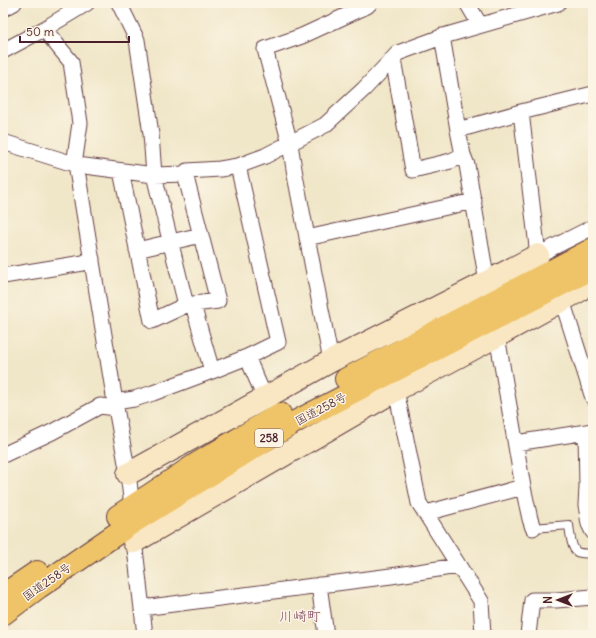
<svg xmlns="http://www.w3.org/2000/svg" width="596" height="638" viewBox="0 0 596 638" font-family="Delius,'Klee One',sans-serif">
<rect width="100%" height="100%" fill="#fcf5e5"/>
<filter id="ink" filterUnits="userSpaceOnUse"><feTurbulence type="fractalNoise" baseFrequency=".025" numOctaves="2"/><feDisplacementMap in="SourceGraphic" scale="8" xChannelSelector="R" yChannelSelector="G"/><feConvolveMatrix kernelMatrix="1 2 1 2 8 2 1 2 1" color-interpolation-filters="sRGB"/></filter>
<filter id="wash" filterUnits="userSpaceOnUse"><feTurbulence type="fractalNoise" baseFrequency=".012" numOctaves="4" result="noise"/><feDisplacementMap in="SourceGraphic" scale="16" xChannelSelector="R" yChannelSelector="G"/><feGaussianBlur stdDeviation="0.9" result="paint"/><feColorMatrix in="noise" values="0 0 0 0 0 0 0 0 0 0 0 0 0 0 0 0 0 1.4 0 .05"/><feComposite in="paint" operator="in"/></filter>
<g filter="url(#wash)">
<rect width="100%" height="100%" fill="#f0e6c8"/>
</g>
<g filter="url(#ink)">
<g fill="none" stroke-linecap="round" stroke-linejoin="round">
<defs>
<path id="lane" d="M 533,528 L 569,525 C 570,532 571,548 577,552 C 581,554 588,553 593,554"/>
<path id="street" d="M 119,3 L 137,40 L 151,134 L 154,175 L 186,305
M 467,3 L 480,25
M 3,9 L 14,3
M 44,29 L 71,62 L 80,123 L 75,158 L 116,408 L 128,474 L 132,506 L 132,523 L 145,635
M 442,36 L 458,130 L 463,155 L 467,165 L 487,282
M 3,51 L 44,29 L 87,3
M 393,59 L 413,170 L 451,161 L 463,155
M 521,112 L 538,255 L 593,227
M 458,130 L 521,112 L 593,94
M 3,142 L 77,165 L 154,175 L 185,174 L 187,171 L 220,169 L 238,166 L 265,156 L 325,125 L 364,89 L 398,53 L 447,35 L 558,3
M 121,171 L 152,321 L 186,305 L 218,301 L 185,174
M 307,238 L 474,201
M 137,250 L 201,235
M 3,276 L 83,263 L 92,259
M 579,291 L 593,284
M 562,300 L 593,398
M 193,305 L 212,371
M 247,357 L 265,398
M 331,361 L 295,175 L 290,144 L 265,49 L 302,36 L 367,6 L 370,3
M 396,390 L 419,503 L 481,601 L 483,635
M 115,402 L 134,399 L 153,393 L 212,371 L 247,357 L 278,342 L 238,166
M 586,432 L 587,487 L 586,505 L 589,524 L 593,532
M 516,443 L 593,431
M 3,455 L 52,432 L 100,406 L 116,408
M 523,487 L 530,519 L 533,528
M 426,513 L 523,487 L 497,336
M 319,585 L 326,635
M 142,608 L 391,576 L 458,566
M 528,635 L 532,600 L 556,600 L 593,597"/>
<path id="secondary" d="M 128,474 L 331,361 L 487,282 L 538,255
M 134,542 L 396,390 L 497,336 L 579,291"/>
<path id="highway" d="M 346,379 L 593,249
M 118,516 L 195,465 L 280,414
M 3,595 L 37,572
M 3,614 L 39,587 L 132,523 L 295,422 L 593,268"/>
</defs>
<!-- lane casing -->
<use href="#lane" stroke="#633d43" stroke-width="10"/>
<!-- street casing -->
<use href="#street" stroke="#633d43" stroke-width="17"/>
<!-- secondary casing -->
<use href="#secondary" stroke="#633d43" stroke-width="24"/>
<!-- highway casing -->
<use href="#highway" stroke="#633d43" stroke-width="24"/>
<!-- lane -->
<use href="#lane" stroke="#fff" stroke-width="8"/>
<!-- street -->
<use href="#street" stroke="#fff" stroke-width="15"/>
<!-- secondary -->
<use href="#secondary" stroke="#f9e7c3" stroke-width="22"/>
<!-- highway -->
<use href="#highway" stroke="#efc469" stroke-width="22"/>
</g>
</g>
<g text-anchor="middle" stroke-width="3" stroke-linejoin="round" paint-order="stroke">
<!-- shield labels -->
<rect fill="#fcf5e5" stroke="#7f5f63" stroke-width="1" x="255" y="429" width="28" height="18" rx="3"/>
<g font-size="11" font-weight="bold" fill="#4a1f2b">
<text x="269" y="442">258</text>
</g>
<!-- street labels -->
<g font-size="12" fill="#4a1f2b" stroke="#fcf5e5">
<text transform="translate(321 409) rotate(-28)" y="4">国道258号</text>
<text transform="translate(47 582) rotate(-35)" y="4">国道258号</text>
</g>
<!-- quarter labels -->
<g font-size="14" fill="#814b64" stroke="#fcf5e5">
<text x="300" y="621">川崎町</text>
</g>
</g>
<!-- margin -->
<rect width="596" height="638" fill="none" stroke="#fcf5e5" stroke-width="16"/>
<!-- north arrow -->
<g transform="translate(558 600) rotate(270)" stroke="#fcf5e5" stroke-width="3" paint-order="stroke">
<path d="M0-3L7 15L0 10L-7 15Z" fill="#4a1f2b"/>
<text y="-6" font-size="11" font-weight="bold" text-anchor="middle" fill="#4a1f2b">N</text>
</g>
<!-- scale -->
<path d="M20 36v6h109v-6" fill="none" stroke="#4a1f2b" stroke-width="2"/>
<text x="26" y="36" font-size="12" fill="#4a1f2b" stroke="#fcf5e5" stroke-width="3" paint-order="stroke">50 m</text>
</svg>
